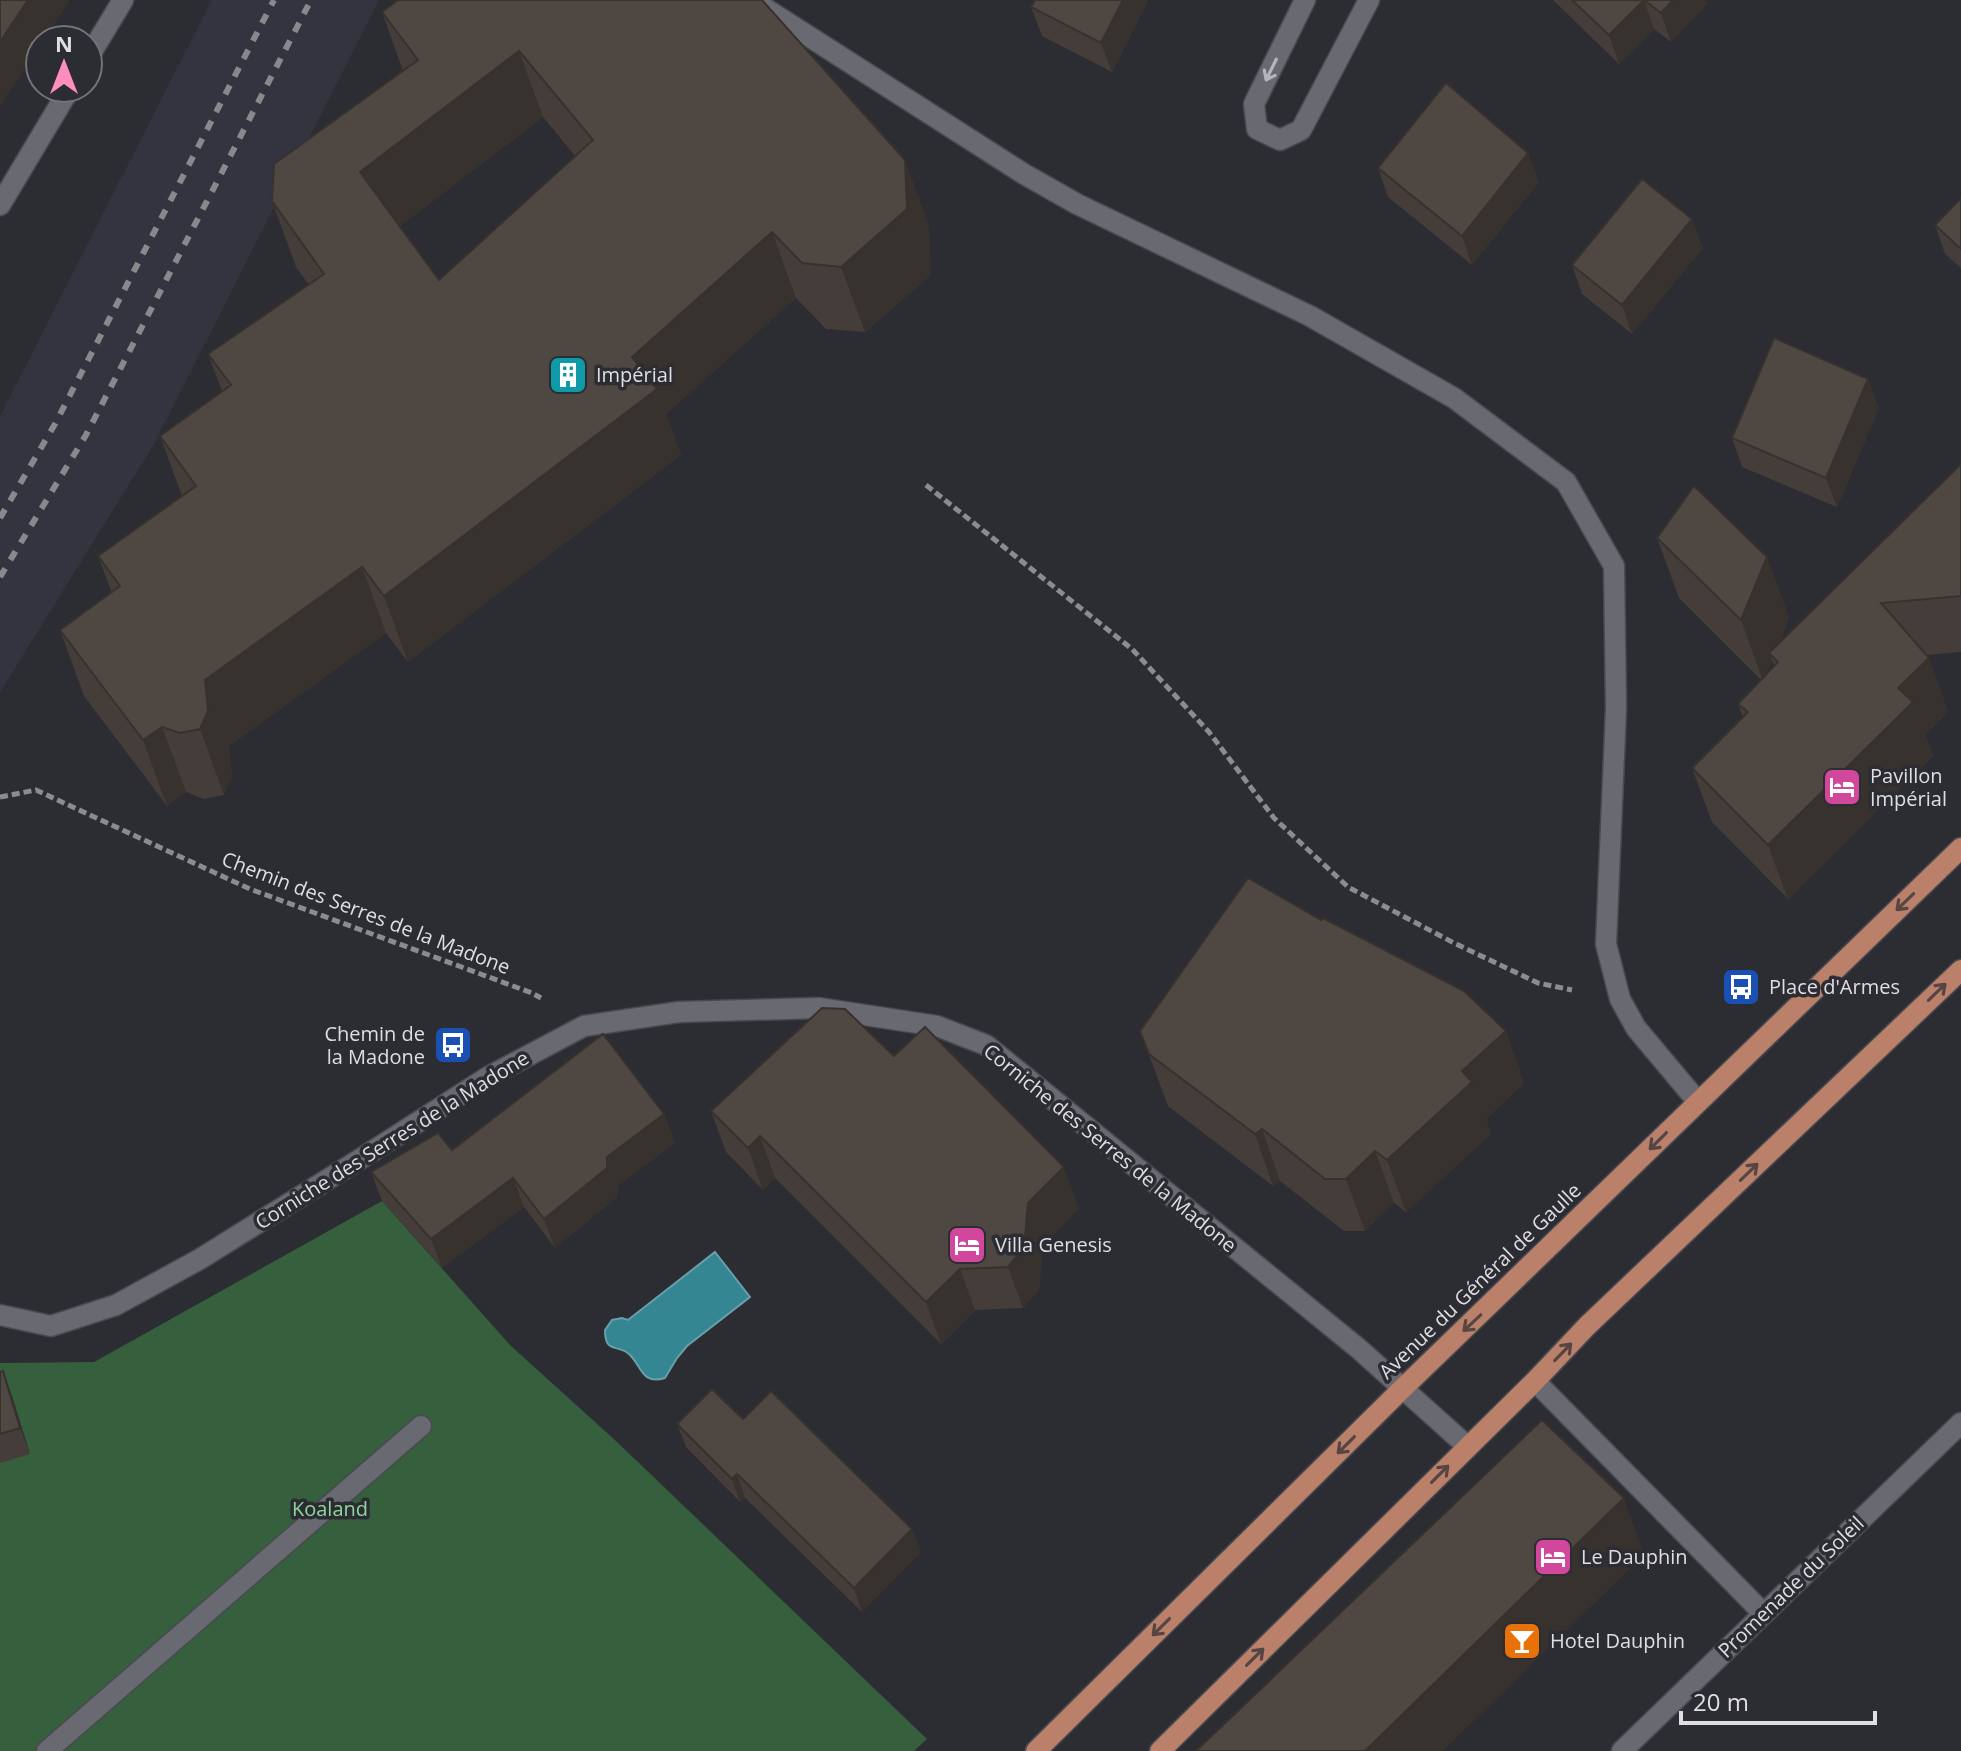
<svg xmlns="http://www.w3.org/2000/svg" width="1961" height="1751" viewBox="0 0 1961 1751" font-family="'Open Sans',sans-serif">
<rect width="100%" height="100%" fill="#2c2c33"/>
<!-- built -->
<path fill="#343441" d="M 212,0 L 379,0 L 153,446 L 0,692 L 0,416 Z"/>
<!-- green -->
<path fill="#355f3d" d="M 382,1201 L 511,1346 L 616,1441 L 927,1739 L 914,1751 L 0,1751 L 0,1363 L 94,1362 Z"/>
<!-- water -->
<path fill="#348692" stroke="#67a0aa" stroke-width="2" d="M 715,1252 L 750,1297 L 687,1346 L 677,1358 L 665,1378 C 642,1385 642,1367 630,1355 C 618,1343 605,1355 605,1330 L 612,1320 L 622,1318 L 628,1320 Z"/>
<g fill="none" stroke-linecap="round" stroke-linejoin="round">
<defs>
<path id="lane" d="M 752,0 L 1024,174 L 1077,204 L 1310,316 L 1454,398 L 1566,482 L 1614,566 L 1616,709 L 1606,944 L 1620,999 L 1636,1028 L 1698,1102
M 88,58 L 123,0
M 0,205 L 70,88
M 47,1751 L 421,1426"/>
<path id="street" d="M 1305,0 L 1254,104 L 1257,129 L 1280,140 L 1301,130 L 1369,0
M 0,1315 L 51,1326 L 116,1305 L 200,1259 L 362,1158 L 488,1077 L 584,1026 L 679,1012 L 819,1008 L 937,1026 L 986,1045 L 1359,1349 L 1468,1447
M 1535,1381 L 1763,1613"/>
<path id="secondary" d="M 1622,1751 L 1961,1423"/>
<path id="primary" d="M 1036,1751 L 1401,1390 L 1961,848
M 1160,1751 L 1535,1381 L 1587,1326 L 1961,970"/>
</defs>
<!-- lane casing -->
<use href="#lane" stroke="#49494f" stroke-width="23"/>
<!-- street casing -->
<use href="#street" stroke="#49494f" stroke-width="23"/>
<!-- secondary casing -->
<use href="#secondary" stroke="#49494f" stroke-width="23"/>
<!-- primary casing -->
<use href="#primary" stroke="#49494f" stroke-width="23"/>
<!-- path -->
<path stroke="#8b8b91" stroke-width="5" stroke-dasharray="8 4" stroke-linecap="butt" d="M 926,485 L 1132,649 L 1209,732 L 1274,818 L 1348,887 L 1454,943 L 1538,983 L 1572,990
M 0,797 L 36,790 L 250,889 L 532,993 L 541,998"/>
<!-- lane -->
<use href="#lane" stroke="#686971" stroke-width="20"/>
<!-- street -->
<use href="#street" stroke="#686971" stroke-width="20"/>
<!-- secondary -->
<use href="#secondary" stroke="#686971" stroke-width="20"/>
<!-- primary -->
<use href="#primary" stroke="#bb8069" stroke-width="20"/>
<!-- rail -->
<path stroke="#88888d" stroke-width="6" stroke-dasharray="10 10" stroke-linecap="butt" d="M 0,518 L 55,424 L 274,0
M 0,577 L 86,435 L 311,0"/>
</g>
<!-- wall -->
<path fill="#443d39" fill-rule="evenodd" d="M 398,0 L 929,226 L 931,275 L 865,332 L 826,329 L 796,298 L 666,414 L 681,455 L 408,662 L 386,633 L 229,746 L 232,777 L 224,795 L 204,799 L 186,792 L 167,806 L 84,696 L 60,630 L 112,593 L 98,556 L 182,496 L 160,436 L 222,391 L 208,354 L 309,285 L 296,267 L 272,201 L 403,71 L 382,12 ZM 543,117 L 575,156 L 439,280 L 400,226 Z
M 1035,0 L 1148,0 L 1112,72 L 1042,36 L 1031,7 Z
M 1553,0 L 1706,0 L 1707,4 L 1671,42 L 1654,29 L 1619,64 Z
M 1378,168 L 1539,182 L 1472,265 L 1388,197 Z
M 1961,198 L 1961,268 L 1945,254 L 1935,225 Z
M 1703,248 L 1632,334 L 1582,294 L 1572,265 Z
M 1879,408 L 1837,507 L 1742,467 L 1732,438 Z
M 1961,464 L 1961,652 L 1926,655 L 1929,658 L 1948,712 L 1925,735 L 1933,756 L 1788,899 L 1712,822 L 1692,768 L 1743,718 L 1738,704 L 1761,680 L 1679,598 L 1657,538 L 1767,557 L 1789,618 L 1779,644 ZM 1772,660 L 1774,666 L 1765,675 Z
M 1140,1031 L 1506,1031 L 1524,1083 L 1486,1119 L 1491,1134 L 1406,1212 L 1394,1203 L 1365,1231 L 1344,1231 L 1280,1181 L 1273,1186 L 1168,1106 Z
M 894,1056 L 1079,1208 L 1043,1245 L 1039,1290 L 1023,1308 L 975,1310 L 941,1344 L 775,1178 L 763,1190 L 726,1152 L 711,1111 Z
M 664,1114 L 675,1143 L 618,1186 L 617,1197 L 555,1248 L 524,1207 L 442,1268 L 382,1201 L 371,1172 L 452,1150 Z
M 0,1372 L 12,1396 L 30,1454 L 0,1463 Z
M 743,1419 L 912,1529 L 921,1552 L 862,1612 L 745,1498 L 740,1502 L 686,1447 L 677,1424 Z"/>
<!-- shaded-wall -->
<path fill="#37322e" d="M 28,0 L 70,0 L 44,40 L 40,40 L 40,45 L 0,107 L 0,42 Z
M 1123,0 L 1148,0 L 1112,72 L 1101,43 Z
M 1644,0 L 1654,29 L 1619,64 L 1609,35 Z
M 1673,0 L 1706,0 L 1707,4 L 1671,42 L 1661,13 Z
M 519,51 L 543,117 L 384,238 L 360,172 Z
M 1528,153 L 1539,182 L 1472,265 L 1462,236 Z
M 905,160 L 929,226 L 931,275 L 865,332 L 841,267 Z
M 1692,219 L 1703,248 L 1632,334 L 1622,305 Z
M 772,232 L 796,298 L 666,414 L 681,455 L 408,662 L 384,596 L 632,357 Z
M 1868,379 L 1879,408 L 1837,507 L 1826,478 Z
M 1767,557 L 1789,618 L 1773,657 L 1769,653 L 1772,660 L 1763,681 L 1741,620 Z
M 362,567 L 386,633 L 229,746 L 232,777 L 224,795 L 200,729 L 205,680 Z
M 1929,658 L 1948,712 L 1925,735 L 1933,756 L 1788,899 L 1768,845 L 1898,688 Z
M 162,727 L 186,792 L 167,806 L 143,740 Z
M 1506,1031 L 1524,1083 L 1486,1119 L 1491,1134 L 1406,1212 L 1387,1160 L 1462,1071 Z
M 664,1114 L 675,1143 L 618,1186 L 617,1197 L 555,1248 L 544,1219 L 607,1157 Z
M 1262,1129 L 1280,1181 L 1273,1186 L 1255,1134 Z
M 760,1136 L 775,1178 L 763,1190 L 748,1148 Z
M 1375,1151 L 1394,1203 L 1365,1231 L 1346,1179 Z
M 1064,1167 L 1079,1208 L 1043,1245 L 1039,1290 L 1023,1308 L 1008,1267 L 1028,1203 Z
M 513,1178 L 524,1207 L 442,1268 L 431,1239 Z
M 960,1269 L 975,1310 L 941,1344 L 926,1302 Z
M 3,1371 L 12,1396 L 30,1454 L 20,1428 Z
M 737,1474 L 745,1498 L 740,1502 L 732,1479 Z
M 1624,1498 L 1644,1555 L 1443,1751 L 1365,1751 Z
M 912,1529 L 921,1552 L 862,1612 L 854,1588 Z"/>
<!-- building -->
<path fill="#4f4742" stroke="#37322e" stroke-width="2" fill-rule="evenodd" d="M 0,0 L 28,0 L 0,42 Z
M 398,0 L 762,0 L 905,160 L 907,209 L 841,267 L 802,263 L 772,232 L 632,357 L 657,389 L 384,596 L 362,567 L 205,680 L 208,711 L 200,729 L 180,733 L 162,727 L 143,740 L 60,630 L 120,586 L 98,556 L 196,486 L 160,436 L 231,385 L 208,354 L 324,274 L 272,201 L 274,164 L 418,60 L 382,12 ZM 519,51 L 593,140 L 439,280 L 360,172 Z
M 1035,0 L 1123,0 L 1101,43 L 1031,7 Z
M 1572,0 L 1644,0 L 1609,35 Z
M 1644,0 L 1673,0 L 1661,13 Z
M 1446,83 L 1528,153 L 1462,236 L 1378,168 Z
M 1642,179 L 1692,219 L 1622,305 L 1572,265 Z
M 1961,198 L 1961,249 L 1935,225 Z
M 1774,338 L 1868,379 L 1826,478 L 1732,438 Z
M 1961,464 L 1961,596 L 1881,603 L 1929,658 L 1898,688 L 1913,702 L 1768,845 L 1692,768 L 1748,712 L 1738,704 L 1778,662 L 1769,653 Z
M 1694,486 L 1767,557 L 1741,620 L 1657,538 Z
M 1248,878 L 1321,920 L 1323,918 L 1464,991 L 1506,1031 L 1462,1071 L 1472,1082 L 1387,1160 L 1375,1151 L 1346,1179 L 1325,1179 L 1262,1129 L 1255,1134 L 1149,1054 L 1140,1031 Z
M 822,1008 L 845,1009 L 894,1056 L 925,1027 L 1064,1167 L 1028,1203 L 1024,1248 L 1008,1267 L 960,1269 L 926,1302 L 760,1136 L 748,1148 L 711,1111 Z
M 603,1034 L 664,1114 L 607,1157 L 607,1168 L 544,1219 L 513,1178 L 431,1239 L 371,1172 L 438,1133 L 452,1150 Z
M 3,1371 L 20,1428 L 0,1434 L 0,1372 Z
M 712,1389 L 743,1419 L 771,1391 L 912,1529 L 854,1588 L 737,1474 L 732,1479 L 677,1424 Z
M 1542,1420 L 1624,1498 L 1365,1751 L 1196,1751 Z"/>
<!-- one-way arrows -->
<defs><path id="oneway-shaft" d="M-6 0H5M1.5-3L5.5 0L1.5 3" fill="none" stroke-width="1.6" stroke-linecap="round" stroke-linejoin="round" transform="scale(2)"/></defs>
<use stroke="#b5b5bb" href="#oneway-shaft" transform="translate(1271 70) rotate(116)"/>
<g stroke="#574543">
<use href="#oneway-shaft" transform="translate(1905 902) rotate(136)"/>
<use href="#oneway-shaft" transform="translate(1937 992) rotate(-44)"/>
<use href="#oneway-shaft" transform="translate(1658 1141) rotate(135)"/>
<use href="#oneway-shaft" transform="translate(1749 1172) rotate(-44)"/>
<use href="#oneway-shaft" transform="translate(1472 1323) rotate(137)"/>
<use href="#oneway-shaft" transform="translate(1563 1352) rotate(-46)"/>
<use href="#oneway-shaft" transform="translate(1346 1445) rotate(135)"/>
<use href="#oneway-shaft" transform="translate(1440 1474) rotate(-45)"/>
<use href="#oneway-shaft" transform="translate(1161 1627) rotate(135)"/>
<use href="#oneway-shaft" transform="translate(1255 1657) rotate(-45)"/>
</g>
<!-- icons -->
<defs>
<symbol id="building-square" viewBox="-11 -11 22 22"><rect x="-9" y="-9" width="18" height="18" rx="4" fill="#0f9aa8" stroke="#2c2c33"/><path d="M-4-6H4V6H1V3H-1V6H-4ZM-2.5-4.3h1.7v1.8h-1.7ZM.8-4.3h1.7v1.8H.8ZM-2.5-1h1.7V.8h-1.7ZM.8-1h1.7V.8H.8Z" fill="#fff"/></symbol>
<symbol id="hotel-square" viewBox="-11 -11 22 22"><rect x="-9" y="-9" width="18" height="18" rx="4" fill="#d1479c" stroke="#2c2c33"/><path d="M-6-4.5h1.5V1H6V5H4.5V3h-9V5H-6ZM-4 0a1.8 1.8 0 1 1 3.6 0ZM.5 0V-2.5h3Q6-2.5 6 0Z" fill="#fff"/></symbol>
<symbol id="bus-square" viewBox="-11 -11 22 22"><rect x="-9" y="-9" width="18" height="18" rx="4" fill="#1a4fb4" stroke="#2c2c33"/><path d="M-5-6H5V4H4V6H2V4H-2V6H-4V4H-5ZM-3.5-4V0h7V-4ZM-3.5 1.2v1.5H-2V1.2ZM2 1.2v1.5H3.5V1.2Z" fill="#fff"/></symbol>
<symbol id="bar-square" viewBox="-11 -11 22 22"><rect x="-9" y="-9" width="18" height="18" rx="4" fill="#e8710a" stroke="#2c2c33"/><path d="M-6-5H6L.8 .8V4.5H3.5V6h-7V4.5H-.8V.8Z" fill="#fff"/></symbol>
</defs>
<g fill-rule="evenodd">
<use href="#building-square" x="546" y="353" width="44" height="44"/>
<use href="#hotel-square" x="1820" y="765" width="44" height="44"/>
<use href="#bus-square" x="1719" y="965" width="44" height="44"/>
<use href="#bus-square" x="431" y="1023" width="44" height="44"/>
<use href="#hotel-square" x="945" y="1223" width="44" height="44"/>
<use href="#hotel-square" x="1531" y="1535" width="44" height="44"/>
<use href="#bar-square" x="1500" y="1619" width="44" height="44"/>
</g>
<g text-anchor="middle" stroke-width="7" stroke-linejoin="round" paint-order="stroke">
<!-- poi labels -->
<g font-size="20" fill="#dedee3" stroke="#2c2c33" text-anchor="start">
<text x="596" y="382">Impérial</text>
<text x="1870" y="783">Pavillon<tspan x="1870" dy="23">Impérial</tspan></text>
<text x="1769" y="994">Place d'Armes</text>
<text x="425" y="1041" text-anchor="end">Chemin de<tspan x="425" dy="23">la Madone</tspan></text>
<text x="995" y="1252">Villa Genesis</text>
<text x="1581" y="1564">Le Dauphin</text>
<text x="1550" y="1648">Hotel Dauphin</text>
</g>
<!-- street labels -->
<g font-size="20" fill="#dedee3" stroke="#2c2c33">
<text transform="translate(366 913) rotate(21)" y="7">Chemin des Serres de la Madone</text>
<text transform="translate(392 1140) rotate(-32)" y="7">Corniche des Serres de la Madone</text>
<text transform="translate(1110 1148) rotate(39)" y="7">Corniche des Serres de la Madone</text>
<text transform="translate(1480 1281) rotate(-44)" y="7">Avenue du Général de Gaulle</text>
<text transform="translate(1791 1587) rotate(-44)" y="7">Promenade du Soleil</text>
</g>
<!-- park labels -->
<g font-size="20" fill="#8fd79b" stroke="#2c2c33">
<text x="330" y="1516">Koaland</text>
</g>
</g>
<!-- north arrow -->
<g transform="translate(64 64)"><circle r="38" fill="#2c2c33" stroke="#737379" stroke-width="2"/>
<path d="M0-6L14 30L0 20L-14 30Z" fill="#fe8ebd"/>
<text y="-12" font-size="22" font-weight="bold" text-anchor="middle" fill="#dedee3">N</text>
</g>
<!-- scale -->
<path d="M1681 1711v12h194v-12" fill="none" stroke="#dedee3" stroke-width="4"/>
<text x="1693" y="1711" font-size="24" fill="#dedee3" stroke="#2c2c33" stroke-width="6" paint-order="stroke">20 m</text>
</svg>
